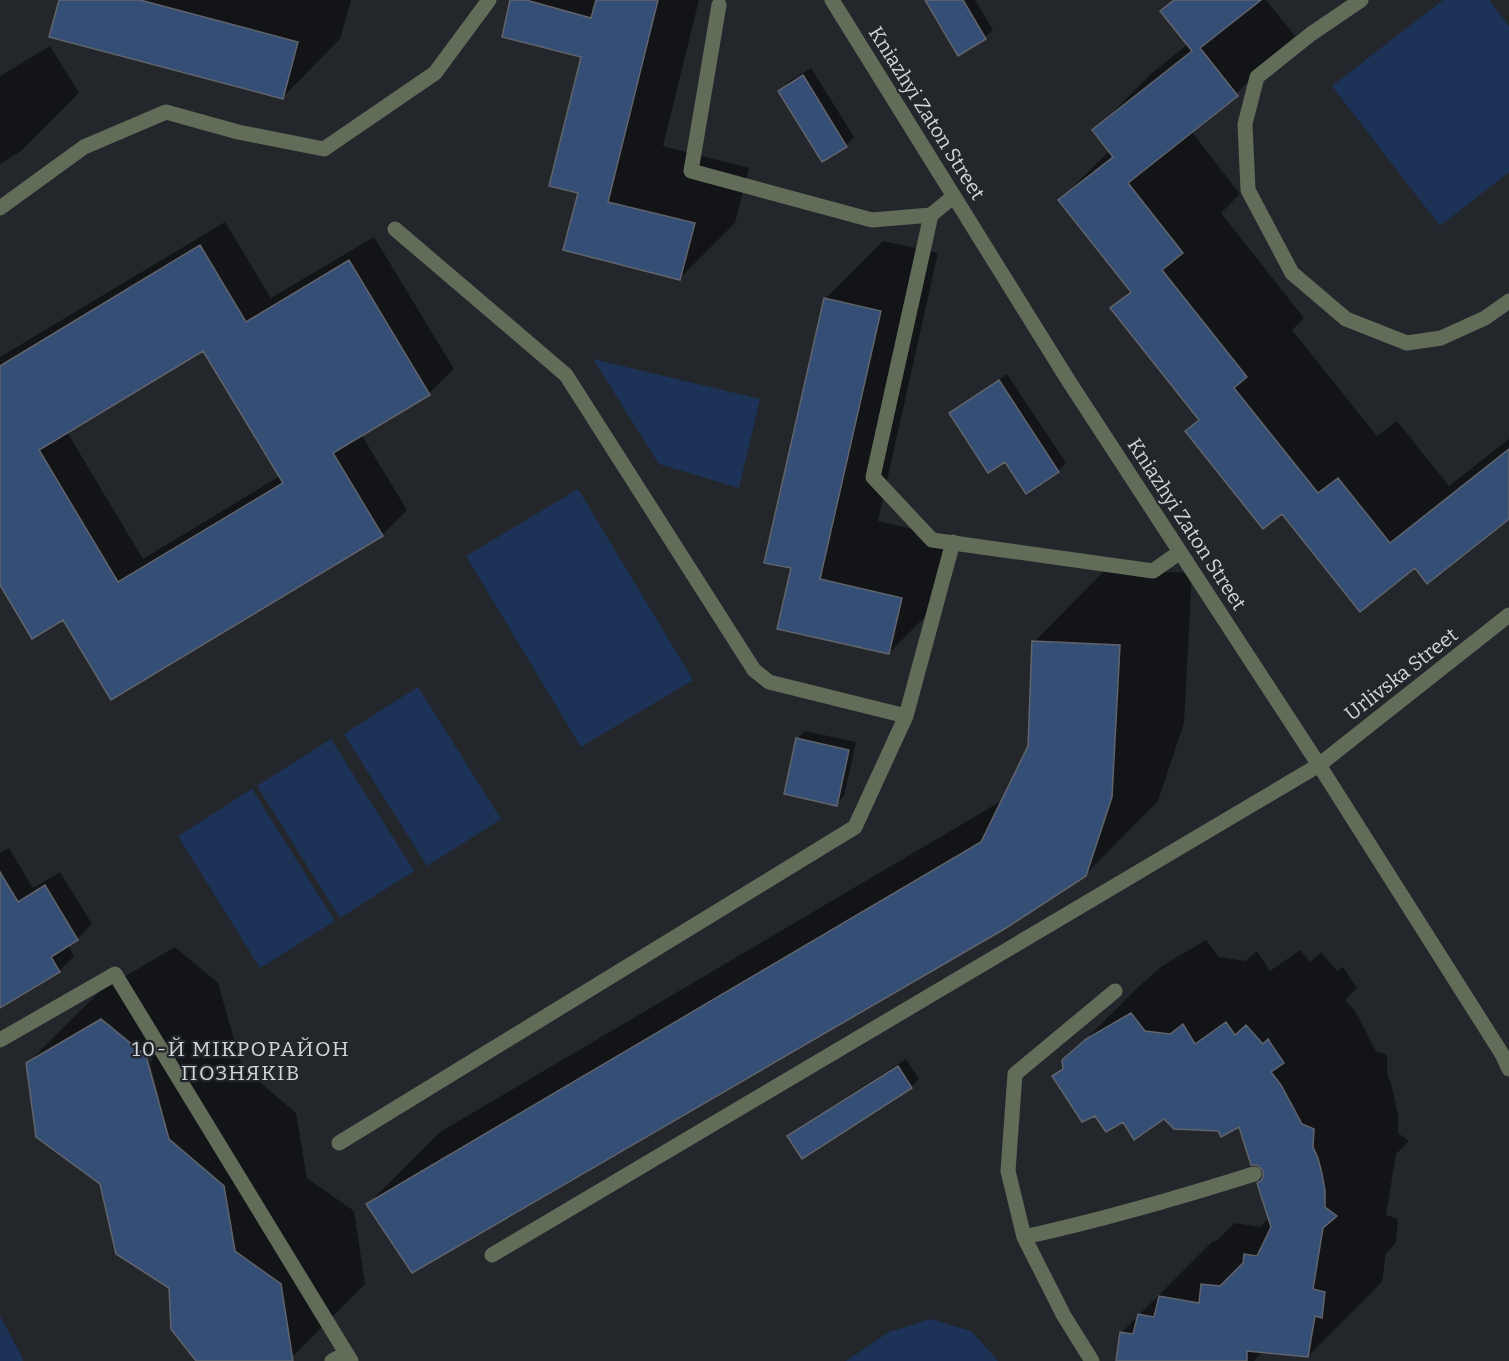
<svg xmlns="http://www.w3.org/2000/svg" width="1509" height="1361" viewBox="0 0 1509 1361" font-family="Bitter,serif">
<rect width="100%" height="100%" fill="#23272c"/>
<!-- green -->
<path fill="#1c3357" d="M 1443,0 L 1489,0 L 1509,26 L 1509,172 L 1440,226 L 1332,86 Z
M 593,359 L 760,399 L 739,488 L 659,464 Z
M 578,489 L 693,680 L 581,747 L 466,556 Z
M 418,687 L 501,819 L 427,866 L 344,734 Z
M 331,739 L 414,871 L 340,918 L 257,786 Z
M 252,789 L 335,921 L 260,968 L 178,836 Z
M 0,1316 L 22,1357 L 23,1361 L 0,1361 Z
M 930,1319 L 971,1331 L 998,1361 L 846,1361 L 889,1332 Z"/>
<!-- shadow -->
<path fill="#0007" fill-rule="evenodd" d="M 61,0 L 351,0 L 340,39 L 282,98 Z
M 512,0 L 699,0 L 663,146 L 749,168 L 735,223 L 680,278 L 579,192 L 583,56 Z
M 928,0 L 975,0 L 993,30 L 985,37 L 959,54 Z
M 1173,0 L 1266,0 L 1295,36 L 1236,94 L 1191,131 L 1240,194 L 1221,213 L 1304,318 L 1292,330 L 1377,436 L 1397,421 L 1449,486 L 1509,439 L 1509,517 L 1416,566 L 1282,512 L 1187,431 L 1199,418 L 1112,308 L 1131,289 L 1060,200 L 1110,150 L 1094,131 L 1152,73 L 1188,44 L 1162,11 Z
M 50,46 L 79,93 L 21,151 L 0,164 L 0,76 Z
M 811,68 L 854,137 L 846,145 L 823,160 L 780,91 L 787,83 Z
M 225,222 L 271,298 L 374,237 L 454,369 L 429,393 L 361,434 L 407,510 L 382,535 L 64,618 L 0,582 L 0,357 ZM 204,349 L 280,476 L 143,559 L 67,432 Z
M 883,241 L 938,253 L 878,521 L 960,540 L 947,595 L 889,653 L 792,567 L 825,299 Z
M 1007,374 L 1066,463 L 1058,471 L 1027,492 L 1006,460 L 951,413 L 958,406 Z
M 1106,569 L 1192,573 L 1184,723 L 1158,801 L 1085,875 L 368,1204 L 440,1132 L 1003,800 L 1030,747 L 1034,642 Z
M 805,731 L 856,742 L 844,796 L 837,804 L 797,739 Z
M 9,848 L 33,888 L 60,872 L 92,924 L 77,939 L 68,945 L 74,956 L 59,971 L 0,1007 L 0,853 Z
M 1206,940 L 1219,957 L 1245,961 L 1257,951 L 1270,971 L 1300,950 L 1310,962 L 1321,952 L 1337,971 L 1343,967 L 1357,988 L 1345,1000 L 1355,1011 L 1376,1051 L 1387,1055 L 1387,1073 L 1391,1083 L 1395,1100 L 1398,1116 L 1398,1133 L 1409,1141 L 1396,1154 L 1386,1215 L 1398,1219 L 1396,1243 L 1386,1253 L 1382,1282 L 1308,1356 L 1263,1351 L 1254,1361 L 1117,1361 L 1121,1333 L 1213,1241 L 1216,1241 L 1235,1223 L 1260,1227 L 1269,1218 L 1265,1170 L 1239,1125 L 1219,1130 L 1165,1117 L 1123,1120 L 1095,1114 L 1054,1076 L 1064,1066 L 1064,1061 L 1138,987 L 1162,966 Z
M 175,947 L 218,983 L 242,1067 L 296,1113 L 307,1178 L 354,1211 L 365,1284 L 292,1357 L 284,1361 L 197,1361 L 171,1288 L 102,1184 L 27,1064 L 100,991 ZM 102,1018 L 143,1052 L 142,1049 L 145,1048 L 147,1055 L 153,1060 L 151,1062 L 149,1060 L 160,1101 L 157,1101 L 102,1021 Z
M 906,1059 L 919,1079 L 911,1087 L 789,1137 L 797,1129 Z"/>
<!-- building -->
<path fill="#354e76" stroke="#60646b" stroke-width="1.5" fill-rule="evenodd" d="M 59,0 L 140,0 L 298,42 L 283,99 L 49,37 Z
M 510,0 L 526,0 L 591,18 L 596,0 L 658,0 L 608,202 L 695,223 L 680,280 L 563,250 L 578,193 L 549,186 L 581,57 L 502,37 Z
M 925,0 L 963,0 L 986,39 L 958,56 Z
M 1174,0 L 1261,0 L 1200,48 L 1238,96 L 1128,183 L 1183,253 L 1162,270 L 1247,377 L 1234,388 L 1318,493 L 1338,478 L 1390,543 L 1509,449 L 1509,519 L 1427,584 L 1415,568 L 1360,612 L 1282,514 L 1263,529 L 1185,431 L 1199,420 L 1110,308 L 1131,292 L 1058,200 L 1113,157 L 1092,130 L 1192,51 L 1160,11 Z
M 803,75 L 847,147 L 822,162 L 778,91 Z
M 200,245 L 246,322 L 349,260 L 430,395 L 333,453 L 383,536 L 111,700 L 63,620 L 32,639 L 0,585 L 0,366 ZM 203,351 L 283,483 L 118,582 L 39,450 Z
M 824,298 L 881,311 L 820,579 L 902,598 L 889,654 L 777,629 L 791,568 L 764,563 Z
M 999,380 L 1059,472 L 1026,494 L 1005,462 L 988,473 L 949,413 Z
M 1032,641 L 1120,645 L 1112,797 L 1086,876 L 1006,928 L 412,1273 L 366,1204 L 981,842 L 1028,746 Z
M 796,738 L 849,750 L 837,806 L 784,794 Z
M 0,872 L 18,902 L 45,885 L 78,940 L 51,957 L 60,972 L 0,1008 Z
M 1131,1013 L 1145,1031 L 1170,1034 L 1183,1024 L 1195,1044 L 1226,1022 L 1235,1035 L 1246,1025 L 1263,1044 L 1268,1039 L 1284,1063 L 1271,1072 L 1281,1085 L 1302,1124 L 1314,1129 L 1313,1147 L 1318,1158 L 1322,1174 L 1325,1191 L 1325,1207 L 1337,1216 L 1323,1228 L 1313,1289 L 1325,1292 L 1322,1318 L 1315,1316 L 1308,1357 L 1247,1351 L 1247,1361 L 1116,1361 L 1120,1332 L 1133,1334 L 1138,1314 L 1154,1317 L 1159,1296 L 1199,1303 L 1201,1284 L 1220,1286 L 1243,1263 L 1244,1254 L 1257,1256 L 1271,1227 L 1257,1183 L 1261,1181 L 1263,1177 L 1263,1171 L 1257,1165 L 1251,1165 L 1239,1127 L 1221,1137 L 1218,1131 L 1174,1129 L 1164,1119 L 1134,1140 L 1123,1122 L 1106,1132 L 1095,1116 L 1082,1122 L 1052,1076 L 1063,1069 L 1062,1060 L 1086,1039 Z
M 101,1019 L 146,1056 L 169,1139 L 224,1186 L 235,1251 L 281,1284 L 293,1361 L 196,1361 L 171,1329 L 169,1288 L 116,1254 L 100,1184 L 36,1137 L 26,1063 Z
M 898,1066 L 912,1088 L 802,1159 L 787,1136 Z"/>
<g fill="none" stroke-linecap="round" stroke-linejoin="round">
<!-- minor -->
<path stroke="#626d59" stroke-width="15" d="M 832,0 L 1068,380 L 1319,765 L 1502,1054 L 1509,1069
M 1361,0 L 1311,34 L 1257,77 L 1245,124 L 1248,190 L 1292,273 L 1346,319 L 1407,343 L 1441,338 L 1485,318 L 1509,301
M 719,5 L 691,171 L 872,220 L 931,215
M 954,196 L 931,215 L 873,477 L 932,540 L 1153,571 L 1180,552
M 0,208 L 84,147 L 166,112 L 238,132 L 324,149 L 435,73 L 489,0
M 395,229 L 566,375 L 754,670 L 769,682 L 906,716
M 0,1040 L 115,974 L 351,1361
M 339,1143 L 855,827 L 906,716 L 953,542
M 1024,1237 C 1102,1220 1178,1198 1254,1174
M 492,1255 L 1319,765 L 1509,615
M 332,1361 L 346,1353
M 1092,1361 L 1064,1316 L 1024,1237 L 1008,1171 L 1015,1074 L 1115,991"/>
</g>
<g text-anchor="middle" stroke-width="4.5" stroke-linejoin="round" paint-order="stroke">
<!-- street labels -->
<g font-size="20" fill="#d2d5d9" stroke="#23272c">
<text transform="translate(927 113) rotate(58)" y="7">Kniazhyi Zaton Street</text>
<text transform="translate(1187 524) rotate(57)" y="7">Kniazhyi Zaton Street</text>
<text transform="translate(1401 674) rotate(-38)" y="7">Urlivska Street</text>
</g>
<!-- neighbourhood labels -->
<g font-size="21" letter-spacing="1.5" fill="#d2d5d9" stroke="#23272c">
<text x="241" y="1056">10-Й МІКРОРАЙОН<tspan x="241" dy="24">ПОЗНЯКІВ</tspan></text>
</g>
</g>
</svg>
